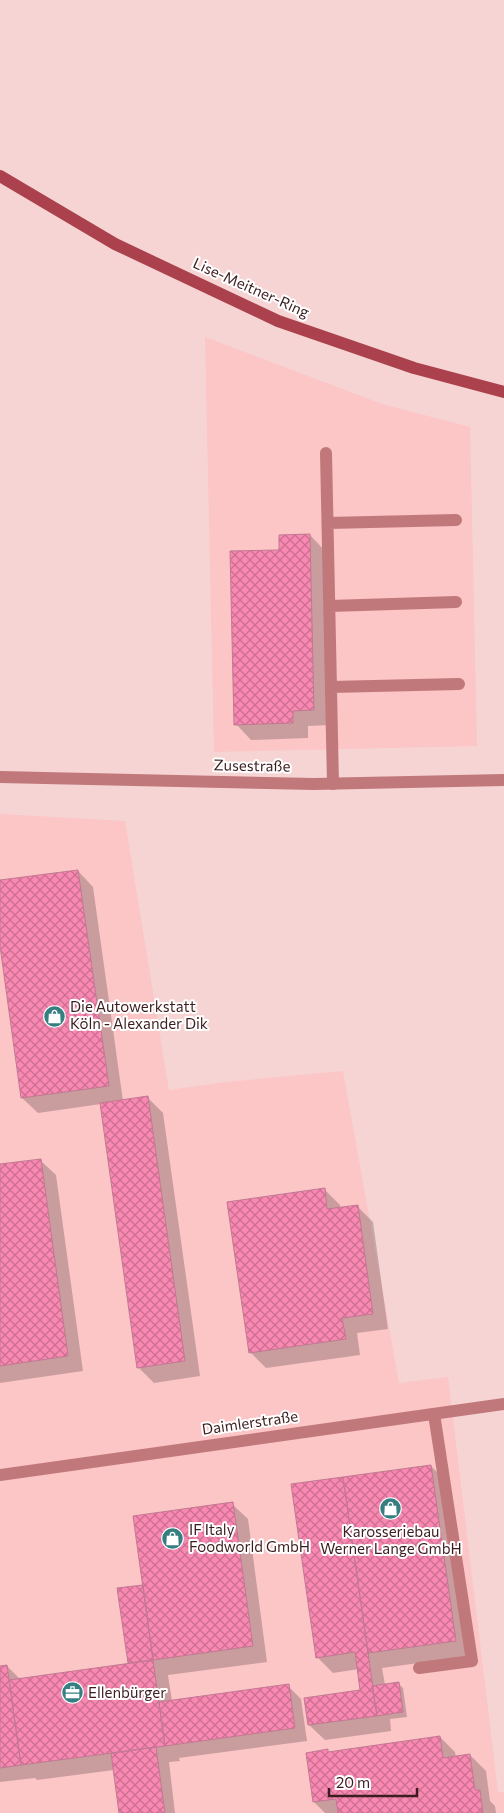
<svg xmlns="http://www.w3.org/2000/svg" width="504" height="1813" viewBox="0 0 504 1813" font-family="Commissioner,sans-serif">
<defs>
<pattern id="building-cross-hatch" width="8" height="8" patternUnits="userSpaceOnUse" patternTransform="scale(1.25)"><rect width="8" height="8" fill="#f988b2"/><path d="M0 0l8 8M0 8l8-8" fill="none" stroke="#cb6f90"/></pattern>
</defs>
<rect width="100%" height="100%" fill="#f6d4d4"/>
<!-- built -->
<path fill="#fcc5c6" d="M 205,337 L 382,404 L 470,427 L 477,746 L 214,752 Z
M 0,814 L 125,821 L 169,1090 L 226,1082 L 343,1071 L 399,1383 L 448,1377 L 498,1792 L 504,1792 L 504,1813 L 0,1813 Z"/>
<!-- shadow -->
<path fill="#0003" d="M 310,535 L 325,551 L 329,725 L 308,726 L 308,738 L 251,740 L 236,724 L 281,551 Z
M 78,871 L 93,887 L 123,1101 L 147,1097 L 163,1113 L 200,1376 L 154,1383 L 138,1367 L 101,1104 L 38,1113 L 22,1098 L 0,937 L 0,881 Z
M 40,1160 L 56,1175 L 83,1371 L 0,1383 L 0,1165 Z
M 324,1189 L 340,1205 L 340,1209 L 357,1206 L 373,1222 L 388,1329 L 357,1333 L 360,1355 L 266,1368 L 250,1352 Z
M 431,1466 L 446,1481 L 470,1656 L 382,1668 L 385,1685 L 398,1683 L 403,1688 L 407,1717 L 390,1719 L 391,1731 L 325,1740 L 309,1725 L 362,1691 L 359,1669 L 333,1673 L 317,1657 Z
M 232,1504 L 248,1519 L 267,1662 L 168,1675 L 172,1701 L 288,1686 L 301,1699 L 307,1741 L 179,1758 L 180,1761 L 169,1762 L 175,1813 L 120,1813 L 114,1770 L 37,1780 L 35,1778 L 0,1782 L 0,1667 L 7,1666 L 20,1679 L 131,1664 L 129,1663 L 144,1586 Z
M 440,1737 L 455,1752 L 456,1757 L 470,1755 L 486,1771 L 490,1801 L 495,1806 L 496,1813 L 325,1813 L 314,1802 L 328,1751 L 330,1753 Z"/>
<!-- building -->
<path fill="url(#building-cross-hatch)" stroke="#c17992" d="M 310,534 L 314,710 L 293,711 L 293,723 L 234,725 L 230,551 L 279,550 L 279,535 Z
M 78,870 L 109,1086 L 21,1098 L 0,946 L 0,880 Z
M 148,1096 L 185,1361 L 137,1368 L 100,1103 Z
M 41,1159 L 68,1356 L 0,1366 L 0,1164 Z
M 325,1188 L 327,1209 L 358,1205 L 373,1314 L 342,1318 L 346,1339 L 249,1353 L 227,1202 Z
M 431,1465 L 456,1641 L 368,1653 L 343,1477 Z
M 343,1477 L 377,1716 L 308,1725 L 304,1698 L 360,1690 L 355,1652 L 316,1658 L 291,1484 Z
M 233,1502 L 253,1646 L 153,1660 L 133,1516 Z
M 143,1585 L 153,1660 L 128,1663 L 117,1588 Z
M 153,1660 L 165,1746 L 21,1765 L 9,1680 Z
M 7,1665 L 21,1765 L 0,1768 L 0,1666 Z
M 399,1682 L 403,1712 L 377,1716 L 372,1686 Z
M 289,1684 L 295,1728 L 165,1746 L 159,1702 Z
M 440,1736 L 443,1758 L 470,1754 L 475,1790 L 480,1790 L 483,1813 L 338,1813 L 336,1799 L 313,1802 L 306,1753 L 328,1749 L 328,1752 Z
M 156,1747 L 165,1813 L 119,1813 L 111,1753 Z"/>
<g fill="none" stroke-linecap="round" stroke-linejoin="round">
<!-- lane -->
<path stroke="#c1787b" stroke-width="12" d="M 326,453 L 333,784
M 328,523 L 456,520
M 330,606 L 456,602
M 331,687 L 459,684
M 419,1668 L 472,1661 L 434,1414"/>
<!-- street -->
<path stroke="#c1787b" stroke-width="12" d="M 0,777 L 314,784 L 504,780
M 0,1475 L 504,1404"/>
<!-- secondary -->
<path stroke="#ab414c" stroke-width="12" d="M 0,176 L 115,244 L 278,321 L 414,368 L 504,392"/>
</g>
<!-- icons -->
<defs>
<symbol id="shop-disc" viewBox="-11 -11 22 22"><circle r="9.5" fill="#367f81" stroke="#fff"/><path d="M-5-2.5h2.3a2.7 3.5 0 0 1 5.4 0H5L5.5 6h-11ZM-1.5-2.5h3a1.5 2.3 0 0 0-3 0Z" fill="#fff"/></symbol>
<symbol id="office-disc" viewBox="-11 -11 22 22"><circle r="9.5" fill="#367f81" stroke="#fff"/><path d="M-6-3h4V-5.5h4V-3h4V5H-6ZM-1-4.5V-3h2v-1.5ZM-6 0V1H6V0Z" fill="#fff"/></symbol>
</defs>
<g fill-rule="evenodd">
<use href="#shop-disc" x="42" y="1004" width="25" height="25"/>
<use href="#shop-disc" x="378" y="1496" width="25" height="25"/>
<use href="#shop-disc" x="160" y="1526" width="25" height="25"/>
<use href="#office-disc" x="60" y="1680" width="25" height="25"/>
</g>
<g text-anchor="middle" stroke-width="4" stroke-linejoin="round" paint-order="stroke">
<!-- street labels -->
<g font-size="15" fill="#3c1d1f" stroke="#fff">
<text transform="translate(251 288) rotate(24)" y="5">Lise-Meitner-Ring</text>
<text transform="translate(252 766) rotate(1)" y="5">Zusestraße</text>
<text transform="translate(250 1423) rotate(-8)" y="5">Daimlerstraße</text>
</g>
<!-- poi labels -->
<g font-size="15" fill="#3c1d1f" stroke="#fff" text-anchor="start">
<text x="70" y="1012">Die Autowerkstatt<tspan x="70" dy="17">Köln - Alexander Dik</tspan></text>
<text x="189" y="1535">IF Italy<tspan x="189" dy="17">Foodworld GmbH</tspan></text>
<text x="391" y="1537" text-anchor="middle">Karosseriebau<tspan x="391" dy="17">Werner Lange GmbH</tspan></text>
<text x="88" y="1698">Ellenbürger</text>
</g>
</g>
<!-- scale -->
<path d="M329 1788v8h88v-8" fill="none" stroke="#3c1d1f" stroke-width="2.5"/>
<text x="336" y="1788" font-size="15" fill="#3c1d1f" stroke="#ffffff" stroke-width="4" paint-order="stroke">20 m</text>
</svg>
